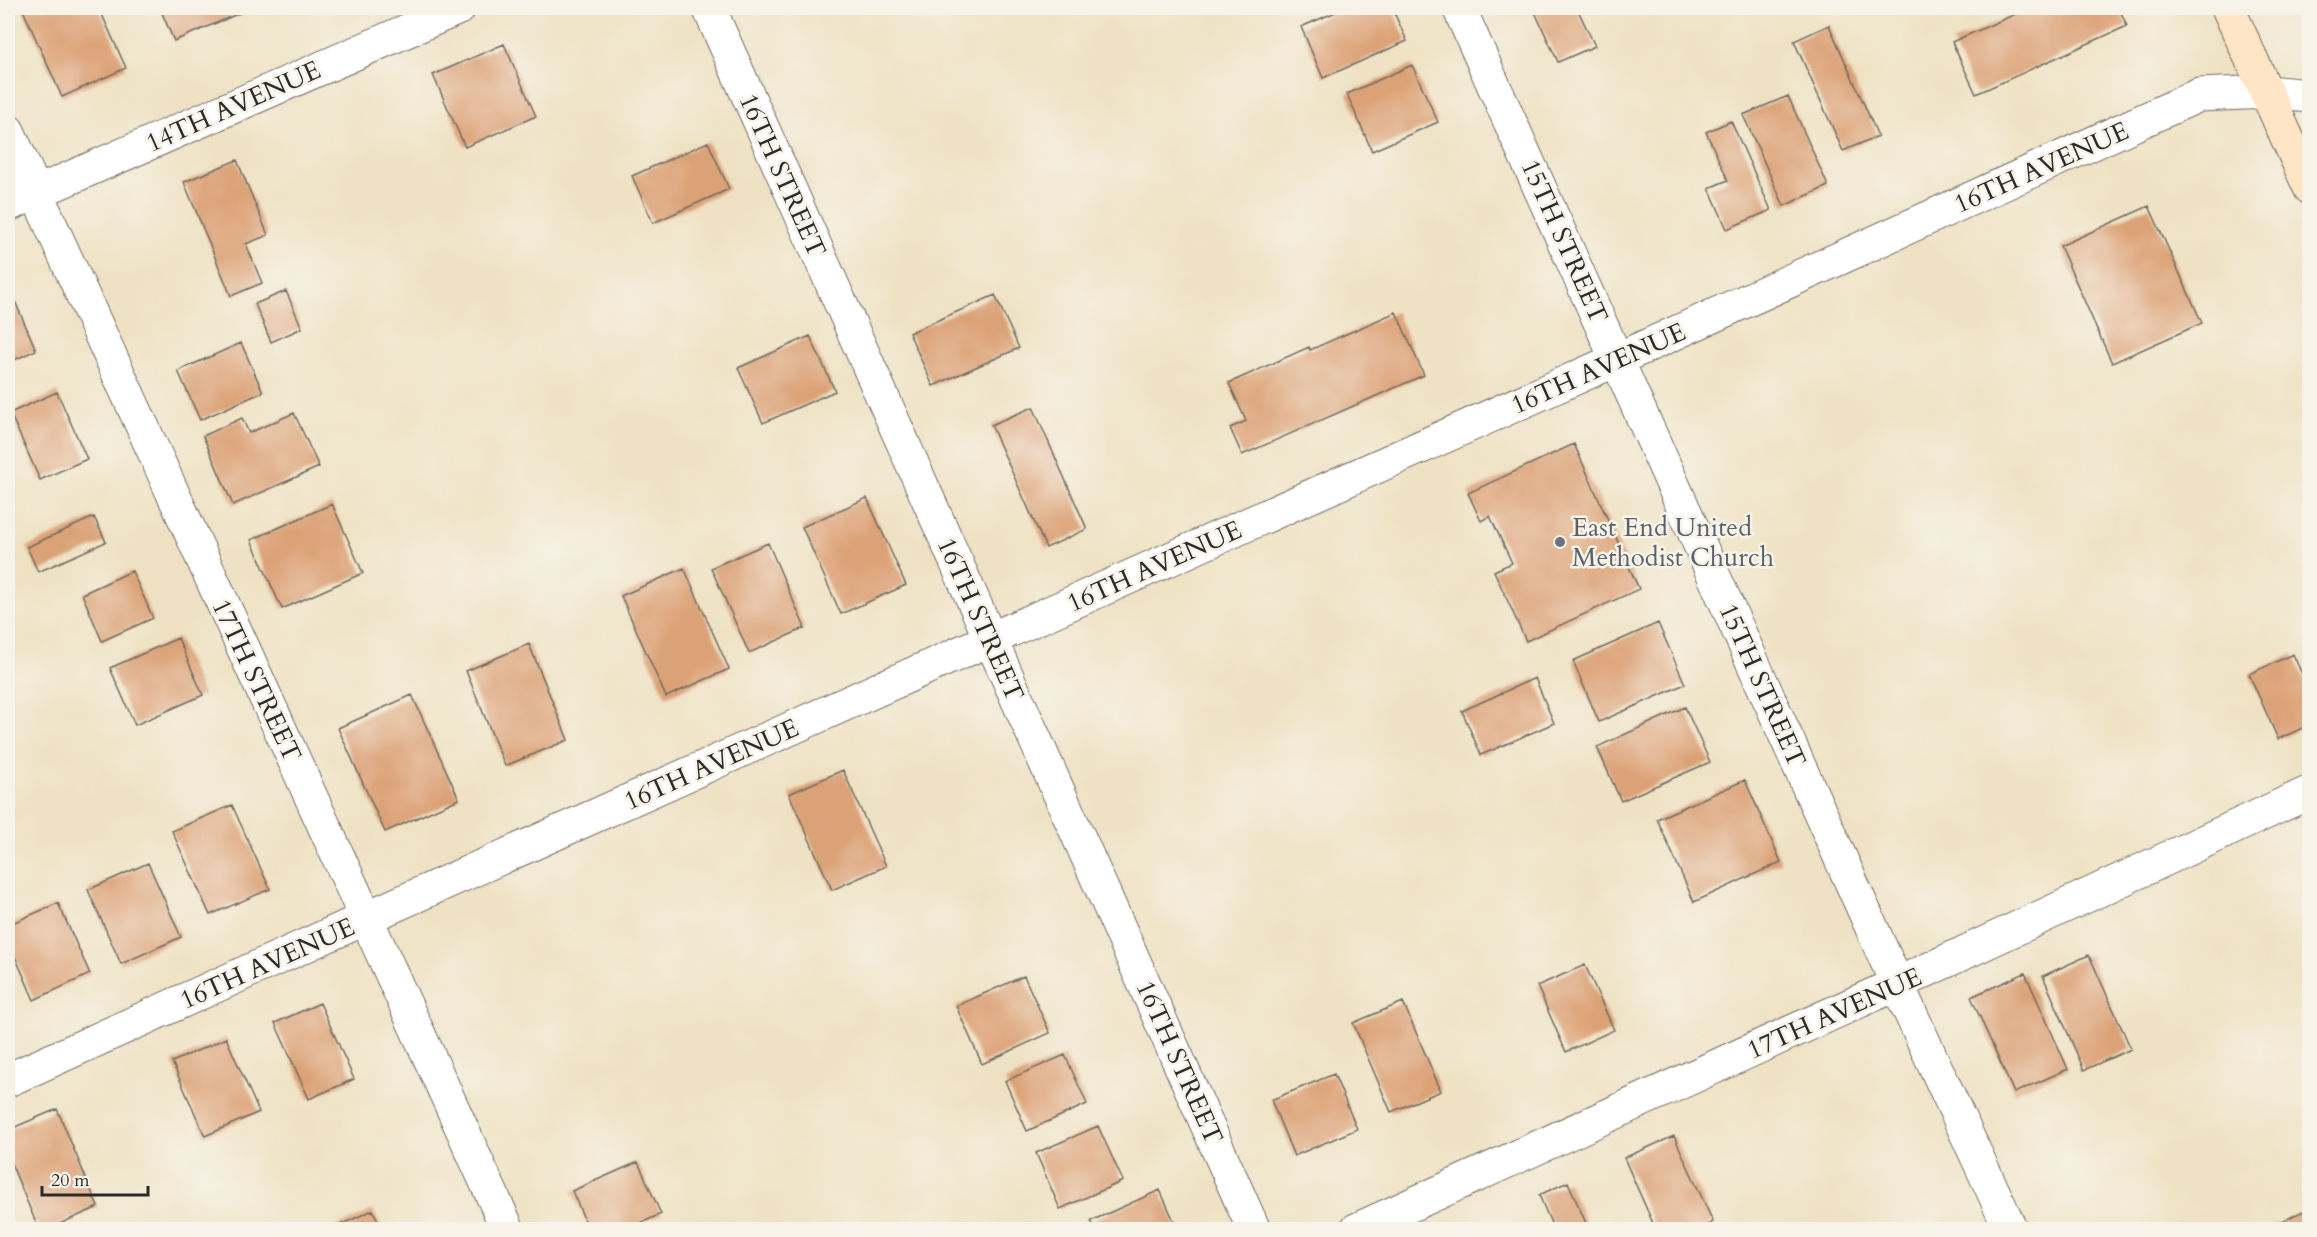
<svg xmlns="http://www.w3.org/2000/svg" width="2317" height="1237" viewBox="0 0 2317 1237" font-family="Cardo,serif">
<rect width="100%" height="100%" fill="#f7f3e8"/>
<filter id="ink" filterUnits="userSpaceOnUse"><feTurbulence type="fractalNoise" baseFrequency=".0167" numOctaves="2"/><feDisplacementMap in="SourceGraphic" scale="12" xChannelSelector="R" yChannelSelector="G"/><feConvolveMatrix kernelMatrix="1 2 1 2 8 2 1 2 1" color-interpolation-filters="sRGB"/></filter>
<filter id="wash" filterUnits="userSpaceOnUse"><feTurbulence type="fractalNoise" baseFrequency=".008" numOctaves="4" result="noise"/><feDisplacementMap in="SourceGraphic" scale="24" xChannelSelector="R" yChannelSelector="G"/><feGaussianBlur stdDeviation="1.35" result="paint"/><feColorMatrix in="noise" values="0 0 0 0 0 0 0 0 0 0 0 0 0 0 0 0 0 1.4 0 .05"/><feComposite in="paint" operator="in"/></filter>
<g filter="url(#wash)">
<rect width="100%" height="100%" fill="#efe2c4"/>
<g id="blocks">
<!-- building -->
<path fill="#dca277" d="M 22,8 L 99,8 L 126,68 L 62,97 Z
M 160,8 L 240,8 L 242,12 L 174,41 Z
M 1345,8 L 1392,8 L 1407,41 L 1323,78 L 1301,27 Z
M 1533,8 L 1577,8 L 1595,46 L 1558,62 Z
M 2029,8 L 2119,8 L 2127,26 L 1976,94 L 1952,42 Z
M 1829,25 L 1878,136 L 1843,151 L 1794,41 Z
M 504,44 L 536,116 L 465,147 L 433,75 Z
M 1412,65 L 1438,122 L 1372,151 L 1347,94 Z
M 1788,96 L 1828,186 L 1784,206 L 1743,115 Z
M 1731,121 L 1771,210 L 1727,229 L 1709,188 L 1728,180 L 1706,132 Z
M 708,142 L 729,189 L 653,223 L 632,176 Z
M 237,160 L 268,235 L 246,244 L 262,283 L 231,296 L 184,182 Z
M 2149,206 L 2202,323 L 2112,363 L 2060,246 Z
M 8,285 L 36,350 L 8,363 Z
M 286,291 L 302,328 L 271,342 L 255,304 Z
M 995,295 L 1019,348 L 933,386 L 909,333 Z
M 1396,312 L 1424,375 L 1242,455 L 1230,428 L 1246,421 L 1229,383 L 1309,347 L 1310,350 Z
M 810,336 L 835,391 L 763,423 L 738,368 Z
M 241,343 L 263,392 L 200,420 L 178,371 Z
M 57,392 L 87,459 L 40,480 L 10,413 Z
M 1033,407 L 1087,529 L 1046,548 L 991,425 Z
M 294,413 L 319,467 L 233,505 L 203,436 L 242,418 L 249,433 Z
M 1574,444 L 1639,589 L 1526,641 L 1494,571 L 1512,563 L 1490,516 L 1481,521 L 1468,493 Z
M 867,498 L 906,585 L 841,614 L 802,527 Z
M 332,504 L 363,573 L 282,609 L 251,540 Z
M 94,517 L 106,542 L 38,572 L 27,547 Z
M 768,543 L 805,628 L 749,653 L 711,568 Z
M 684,568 L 729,669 L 666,697 L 621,596 Z
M 132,571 L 153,618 L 102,641 L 82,594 Z
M 1658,623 L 1685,684 L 1599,722 L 1573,661 Z
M 178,638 L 203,695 L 135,725 L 110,668 Z
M 529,644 L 568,740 L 505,766 L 466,671 Z
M 2293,654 L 2310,692 L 2310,725 L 2278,739 L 2249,674 Z
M 1535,678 L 1554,723 L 1481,755 L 1462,711 Z
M 412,695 L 459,799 L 385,832 L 338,728 Z
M 1685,707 L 1710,762 L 1621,801 L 1597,747 Z
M 843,770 L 886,866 L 832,890 L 789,794 Z
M 1745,780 L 1781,862 L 1694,902 L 1657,819 Z
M 232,805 L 270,889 L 210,915 L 172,831 Z
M 148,863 L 181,937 L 121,964 L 88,890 Z
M 58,903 L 90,974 L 34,1000 L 8,940 L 8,925 Z
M 2089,955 L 2131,1049 L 2084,1070 L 2043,976 Z
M 1585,965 L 1614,1030 L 1566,1052 L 1537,986 Z
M 2025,973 L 2068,1069 L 2014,1093 L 1971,997 Z
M 1024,976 L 1050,1033 L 982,1064 L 956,1006 Z
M 1403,1002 L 1441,1091 L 1391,1112 L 1353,1023 Z
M 320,1003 L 354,1079 L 309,1099 L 275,1023 Z
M 226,1038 L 259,1112 L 205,1136 L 172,1062 Z
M 1065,1055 L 1087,1104 L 1027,1131 L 1005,1081 Z
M 1334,1074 L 1357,1129 L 1294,1156 L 1271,1100 Z
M 57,1109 L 98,1207 L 46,1230 L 39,1230 L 8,1156 L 8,1130 Z
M 1098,1126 L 1123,1181 L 1060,1209 L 1036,1153 Z
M 1674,1136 L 1713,1222 L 1697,1230 L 1656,1230 L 1624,1158 Z
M 638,1162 L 661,1214 L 625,1230 L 589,1230 L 572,1191 Z
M 1568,1182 L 1589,1230 L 1554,1230 L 1539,1195 Z
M 1160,1190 L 1178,1230 L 1095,1230 L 1091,1221 Z
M 2310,1208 L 2310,1230 L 2263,1230 Z
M 373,1210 L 382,1230 L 329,1230 Z"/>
</g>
</g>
<g filter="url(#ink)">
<use href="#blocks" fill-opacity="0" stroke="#706b61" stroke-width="1.5"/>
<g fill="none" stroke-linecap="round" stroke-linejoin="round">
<defs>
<path id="street" d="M 709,8 L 1254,1230
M 1459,8 L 1897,984 L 2011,1230
M 8,131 L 508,1230
M 8,205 L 459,8
M 8,1080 L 366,918 L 1618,359 L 2199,95 L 2267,92 L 2310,96
M 1356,1230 L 1897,984 L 2310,792"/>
<path id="secondary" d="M 2228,8 L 2310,188"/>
</defs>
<!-- street casing -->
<use href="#street" stroke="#706b61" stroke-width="35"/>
<!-- secondary casing -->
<use href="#secondary" stroke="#706b61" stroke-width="35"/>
<!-- street -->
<use href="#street" stroke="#fff" stroke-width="33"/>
<!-- secondary -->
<use href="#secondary" stroke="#fde5c5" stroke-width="33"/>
</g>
</g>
<!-- markers -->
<circle fill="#6b7280" stroke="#f7f3e8" stroke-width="2" cx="1560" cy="542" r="6"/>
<g text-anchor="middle" stroke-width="5" stroke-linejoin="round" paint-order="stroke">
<!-- street labels -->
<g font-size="26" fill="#2b2b2b" stroke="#f7f3e8">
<text transform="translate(233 106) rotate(-24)" y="9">14TH AVENUE</text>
<text transform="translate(2041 167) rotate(-24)" y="9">16TH AVENUE</text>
<text transform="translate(783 175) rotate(66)" y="9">16TH STREET</text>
<text transform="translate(1565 241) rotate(66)" y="9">15TH STREET</text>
<text transform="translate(1598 368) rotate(-24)" y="9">16TH AVENUE</text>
<text transform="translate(1154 566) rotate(-24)" y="9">16TH AVENUE</text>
<text transform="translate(981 619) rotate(66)" y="9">16TH STREET</text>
<text transform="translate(257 680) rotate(65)" y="9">17TH STREET</text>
<text transform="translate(1763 685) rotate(66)" y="9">15TH STREET</text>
<text transform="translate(711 764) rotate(-24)" y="9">16TH AVENUE</text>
<text transform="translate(267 963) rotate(-24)" y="9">16TH AVENUE</text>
<text transform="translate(1834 1013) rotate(-24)" y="9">17TH AVENUE</text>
<text transform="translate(1180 1062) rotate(66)" y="9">16TH STREET</text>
</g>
<!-- worship labels -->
<g font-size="26" fill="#5b616d" stroke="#f7f3e8" text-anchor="start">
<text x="1572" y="536">East End United<tspan x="1572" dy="30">Methodist Church</tspan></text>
</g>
</g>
<!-- margin -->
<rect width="2317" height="1237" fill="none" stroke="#f7f3e8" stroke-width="30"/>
<!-- scale -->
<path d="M42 1186v9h106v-9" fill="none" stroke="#2b2b2b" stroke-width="3"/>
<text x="51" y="1186" font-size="18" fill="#2b2b2b" stroke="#f7f3e8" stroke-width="4.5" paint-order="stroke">20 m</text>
</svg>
